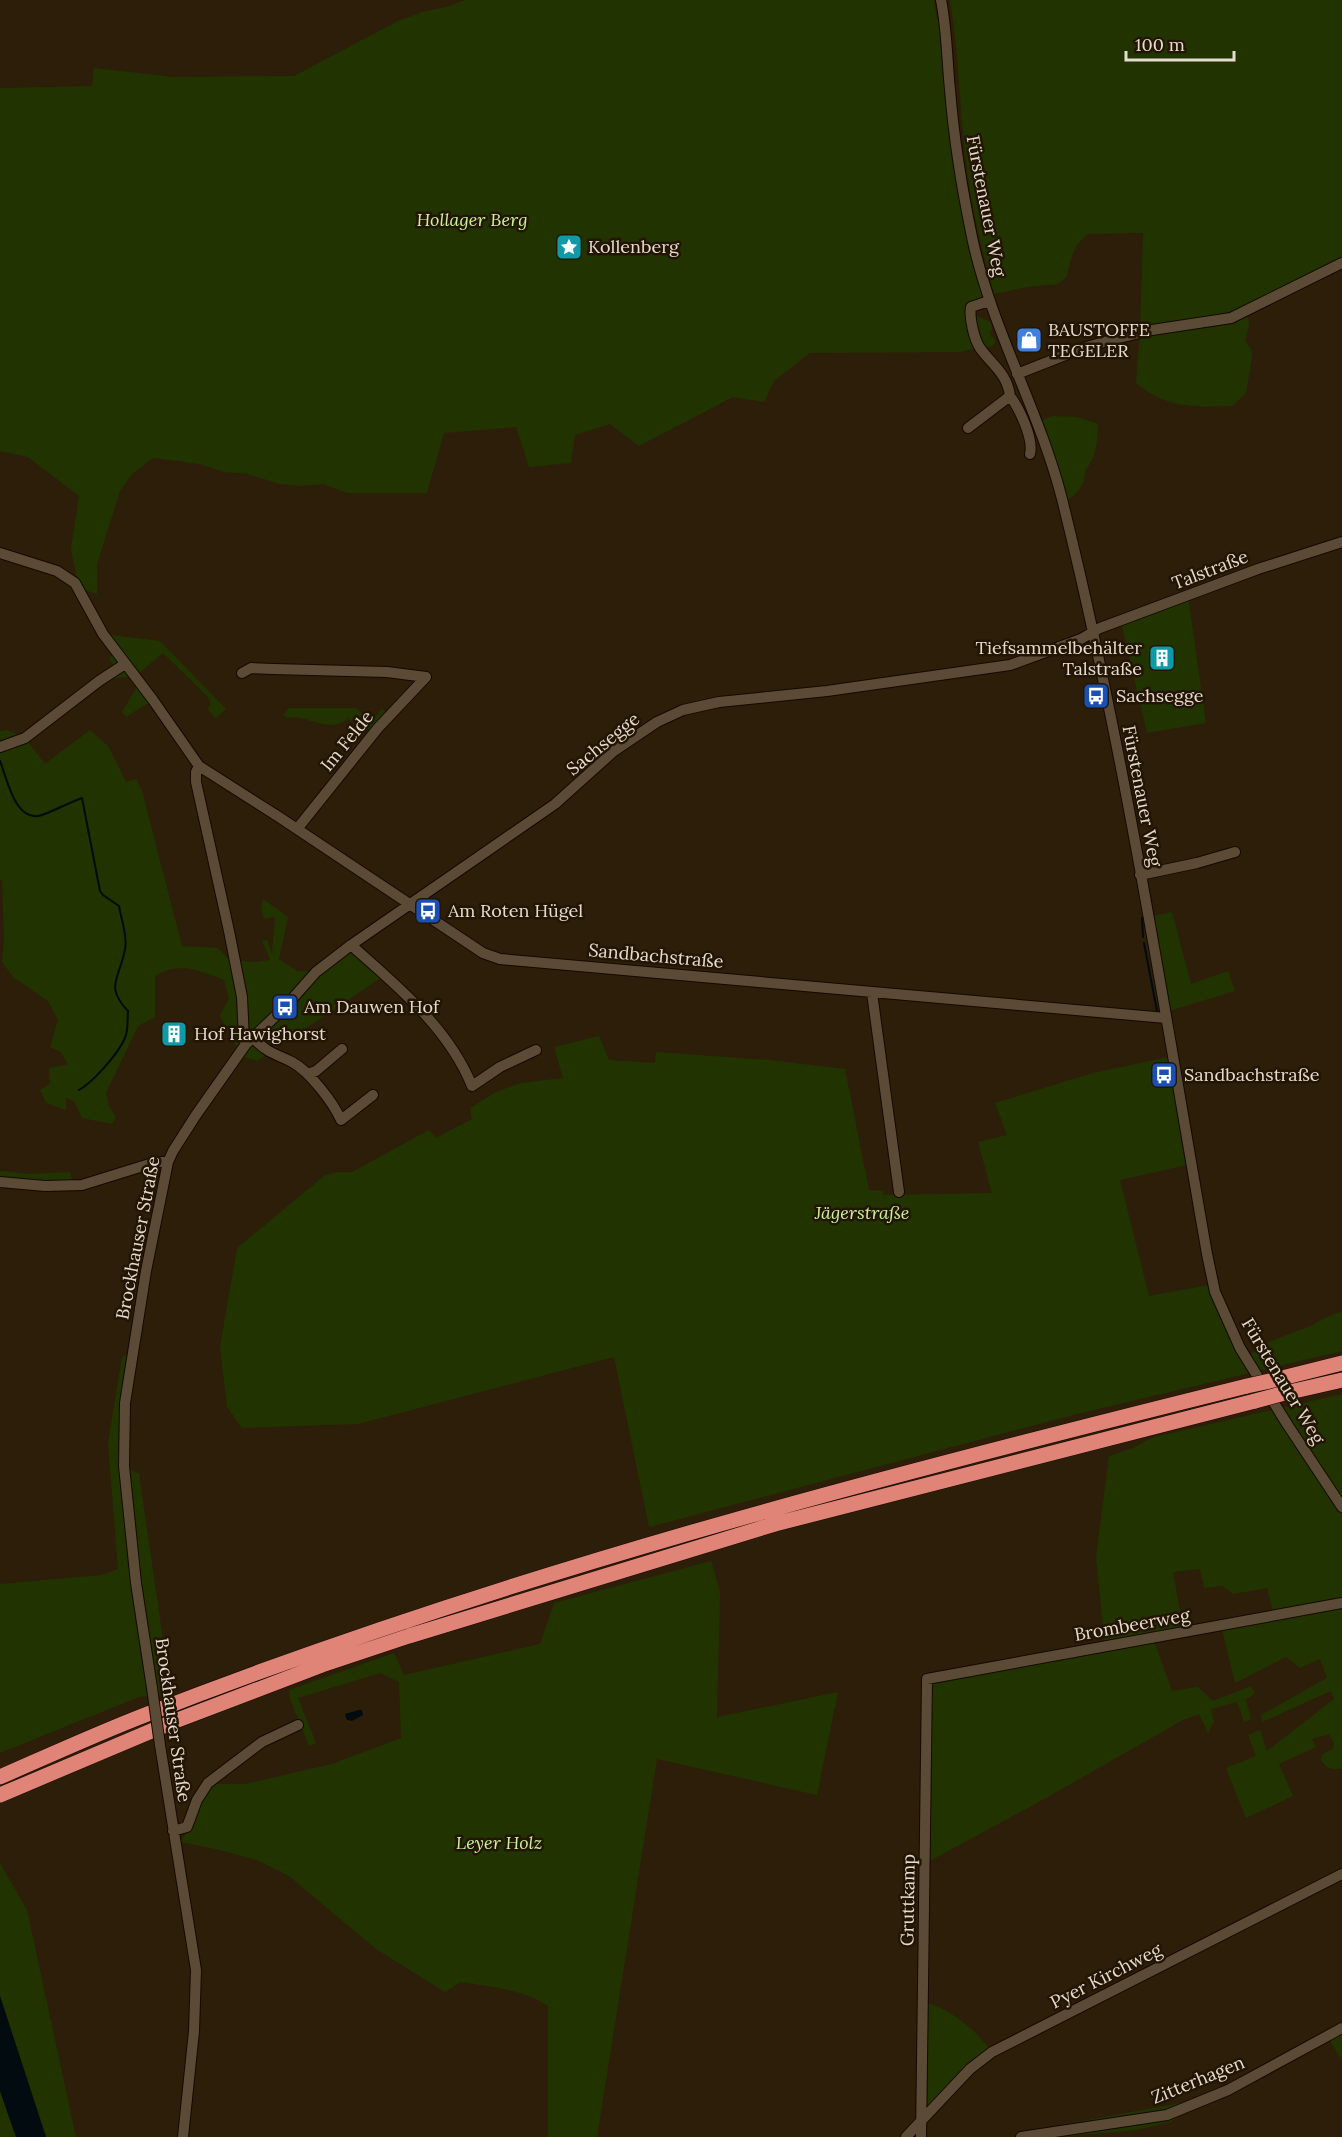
<svg xmlns="http://www.w3.org/2000/svg" width="1342" height="2137" viewBox="0 0 1342 2137" font-family="Lora,serif">
<rect width="100%" height="100%" fill="#2d1e0a"/>
<!-- green -->
<path fill="#213400" d="M 466,0 L 934,0 L 937,20 L 944,22 L 949,88 L 987,296 L 970,313 L 991,322 L 992,329 L 990,334 L 996,341 L 992,347 L 984,346 L 961,352 L 810,353 L 774,381 L 764,402 L 733,397 L 639,446 L 610,424 L 575,435 L 571,463 L 529,467 L 516,427 L 444,433 L 427,493 L 347,493 L 323,484 L 303,486 L 280,484 L 247,474 L 224,472 L 200,464 L 153,458 L 132,474 L 120,491 L 97,564 L 97,594 L 79,588 L 71,549 L 79,496 L 28,457 L 0,451 L 0,88 L 92,86 L 94,68 L 173,77 L 294,76 L 398,21 L 422,12 L 446,7 Z
M 950,0 L 1342,0 L 1342,264 L 1247,310 L 1249,325 L 1245,341 L 1251,349 L 1252,357 L 1246,393 L 1232,406 C 1195,407 1167,409 1136,383 L 1140,333 L 1143,233 L 1087,234 L 1077,245 L 1071,258 L 1067,276 L 1058,284 L 1027,287 L 994,294 C 982,250 971,206 966,160 C 959,107 959,53 950,0 Z
M 1053,416 L 1077,417 L 1098,424 C 1098,440 1096,459 1085,470 C 1085,488 1076,494 1063,503 L 1037,422 Z
M 1188,596 L 1206,723 L 1147,733 L 1121,622 Z
M 103,634 L 160,641 L 226,709 L 216,718 L 207,709 L 211,705 L 208,697 L 163,653 L 137,675 L 99,681 L 116,669 L 109,658 L 116,652 Z
M 137,687 L 150,702 L 126,717 L 122,712 Z
M 289,708 L 356,708 L 372,721 L 382,709 L 390,716 L 374,733 L 348,719 C 326,735 304,712 288,718 L 283,715 Z
M 7,730 L 25,738 L 45,764 L 90,730 L 108,746 L 126,782 L 136,779 L 142,791 L 182,946 L 218,948 L 229,960 L 256,962 L 270,960 L 262,941 L 267,940 L 272,954 L 275,917 L 264,919 L 261,907 L 263,899 L 288,917 L 279,959 L 297,971 L 316,972 L 351,945 L 385,975 L 257,1061 L 241,1056 L 220,1016 L 229,998 L 224,980 C 201,971 179,961 155,976 L 155,1017 L 138,1026 L 106,1093 L 109,1106 L 116,1117 L 112,1124 L 82,1118 L 74,1101 L 66,1098 L 66,1110 L 46,1103 L 40,1090 L 50,1084 L 49,1068 L 68,1065 L 61,1052 L 50,1047 L 58,1020 L 48,1001 L 13,977 L 2,962 L 4,939 L 2,881 L 0,880 L 0,731 Z
M 1172,912 L 1191,984 L 1228,971 L 1235,991 L 1165,1012 L 1148,917 Z
M 599,1036 L 609,1060 L 655,1063 L 656,1052 L 769,1060 L 845,1069 L 869,1190 L 883,1191 L 884,1195 L 992,1193 L 978,1142 L 1007,1135 L 995,1103 L 1093,1073 L 1173,1056 L 1191,1164 L 1120,1180 L 1149,1296 L 1214,1284 L 1250,1363 L 1251,1354 L 1264,1344 L 1315,1324 L 1320,1320 L 1342,1311 L 1342,1351 L 1077,1414 L 649,1527 L 614,1357 L 358,1424 L 242,1428 L 227,1407 L 220,1347 L 237,1248 L 324,1176 L 337,1172 L 352,1172 L 429,1130 L 436,1138 L 472,1119 L 470,1108 L 494,1093 L 520,1083 L 563,1078 L 554,1047 Z
M 0,1171 L 27,1174 L 70,1172 L 73,1183 L 0,1182 Z
M 133,1351 L 124,1466 L 139,1474 L 169,1681 L 162,1695 L 139,1697 L 0,1753 L 0,1584 L 102,1575 L 118,1569 L 108,1443 L 122,1357 Z
M 1342,1394 L 1342,1769 C 1332,1770 1326,1768 1321,1760 L 1323,1754 L 1333,1749 L 1334,1743 L 1329,1734 L 1312,1739 L 1316,1747 L 1279,1764 L 1293,1796 L 1246,1818 L 1226,1768 L 1256,1756 L 1248,1735 L 1260,1730 L 1267,1751 L 1334,1699 L 1331,1691 L 1262,1722 L 1261,1715 L 1327,1678 L 1320,1659 L 1300,1668 L 1286,1657 L 1235,1683 L 1221,1625 L 1274,1616 L 1267,1588 L 1233,1594 L 1223,1586 L 1204,1588 L 1200,1569 L 1173,1572 L 1183,1628 L 1151,1633 L 1172,1691 L 1198,1687 L 1213,1701 L 1251,1686 L 1255,1693 L 1246,1700 L 1251,1719 L 1244,1722 L 1237,1702 L 1211,1709 L 1214,1722 L 1208,1733 L 1199,1714 L 1183,1720 L 1037,1803 L 926,1863 L 929,1681 L 1105,1647 L 1096,1558 L 1109,1456 L 1133,1448 L 1154,1437 Z
M 711,1561 L 720,1591 L 717,1717 L 838,1692 L 817,1795 L 657,1759 L 597,2137 L 548,2137 L 548,2006 C 523,1989 490,1987 461,1982 L 445,1992 L 376,1949 L 289,1876 L 257,1860 L 216,1849 L 181,1842 L 210,1784 L 245,1784 L 332,1764 L 401,1738 L 399,1682 L 380,1673 L 298,1698 L 316,1743 L 309,1746 L 290,1699 L 289,1690 L 394,1653 L 404,1675 L 540,1644 L 554,1603 Z
M 0,1863 L 27,1910 L 76,2137 L 46,2137 L 0,1996 Z
M 923,2002 C 949,2007 977,2031 992,2052 L 922,2122 L 921,2137 L 906,2137 L 922,2122 Z
M 1342,2028 L 1342,2060 L 1327,2036 Z
M 0,2091 L 16,2137 L 0,2137 Z
M 1186,2102 L 1191,2109 L 1170,2122 L 1136,2130 L 1062,2137 L 1060,2125 Z"/>
<!-- water -->
<path fill="#020b10" d="M 359,1710 L 362,1710 L 363,1715 L 352,1721 L 347,1720 L 345,1714 Z
M 0,1996 L 46,2137 L 16,2137 L 0,2091 Z"/>
<g fill="none" stroke-linecap="round" stroke-linejoin="round">
<!-- stream -->
<path stroke="#020b10" stroke-width="2" d="M 0,761 C 7,778 15,824 42,815 C 56,810 68,803 82,798 L 100,891 L 103,895 L 119,906 C 121,919 128,937 125,949 C 120,978 104,986 128,1011 C 127,1021 129,1031 124,1040 C 117,1055 93,1082 79,1090
M 1142,918 L 1143,937
M 1144,943 L 1157,1011"/>
<defs>
<path id="minor" d="M 941,0 C 947,30 947,60 950,90 C 954,139 962,189 972,237 C 991,328 1039,409 1062,499 C 1124,748 1163,1002 1207,1254 L 1215,1292 L 1240,1348 L 1287,1424 L 1342,1507
M 1017,374 L 1083,348 L 1111,340 L 1152,330 L 1231,318 L 1342,263
M 1010,396 C 1019,408 1034,439 1030,454
M 968,428 L 1010,396 C 1007,373 992,365 980,348 C 974,339 969,317 971,307 L 989,301
M 0,553 L 57,571 L 75,583 L 103,634 L 153,700 L 199,766 L 279,817 L 483,953 L 500,959 L 1166,1018
M 242,673 L 251,668 L 273,669 L 387,672 L 426,677
M 0,747 L 25,738 L 99,681 L 125,664
M 199,766 L 196,772 L 196,782 L 229,931 L 242,997 L 244,1040 L 246,1044
M 297,829 L 378,728 L 426,677
M 1140,875 L 1197,863 L 1235,852
M 351,945 C 397,986 448,1027 472,1086 L 500,1067 L 536,1050
M 872,993 L 899,1192
M 253,1038 C 269,1054 274,1053 292,1062 C 309,1071 333,1102 341,1120 L 373,1095
M 308,1074 L 316,1071 L 342,1049
M 0,1182 L 45,1186 L 82,1185 L 156,1162 L 168,1162
M 152,1688 L 136,1583 L 124,1466 L 125,1403 L 146,1271 L 168,1162 L 173,1151 L 196,1115 L 246,1044 L 285,1007 L 316,972 L 351,945 L 555,804 L 614,751 L 657,722 L 683,710 L 719,702 L 827,691 L 1010,665 L 1081,639 L 1100,628 L 1258,569 L 1342,542
M 160,1745 L 196,1970 L 194,2031 L 183,2137
M 173,1831 L 187,1827 L 197,1800 L 208,1783 L 262,1742 L 298,1725
M 906,2137 L 970,2069 L 992,2052 L 1342,1874
M 921,2137 L 927,1679 L 1342,1603
M 1021,2137 L 1167,2115 L 1228,2090 L 1342,2028"/>
<path id="highway" d="M 1274,1380 L 1342,1363
M 1281,1394 L 1342,1380
M 0,1777 C 48,1756 96,1734 145,1715 C 503,1575 875,1478 1247,1386
M 0,1795 L 175,1721 L 322,1665 L 409,1636 L 775,1524 L 1255,1401"/>
</defs>
<!-- minor casing -->
<use href="#minor" stroke="#150800" stroke-width="12"/>
<!-- highway casing -->
<use href="#highway" stroke="#150800" stroke-width="16"/>
<!-- minor -->
<use href="#minor" stroke="#5b4b36" stroke-width="10"/>
<!-- highway -->
<use href="#highway" stroke="#e18478" stroke-width="15"/>
<defs>
<path id="minor-bridge" d="M 152,1688 L 160,1745"/>
<path id="highway-bridge" d="M 1247,1386 L 1274,1380
M 1255,1401 L 1281,1394"/>
</defs>
<!-- minor-bridge casing -->
<use href="#minor-bridge" stroke="#150800" stroke-width="12" stroke-linecap="butt"/>
<!-- highway-bridge casing -->
<use href="#highway-bridge" stroke="#150800" stroke-width="16" stroke-linecap="butt"/>
<!-- minor-bridge -->
<use href="#minor-bridge" stroke="#5b4b36" stroke-width="10"/>
<!-- highway-bridge -->
<use href="#highway-bridge" stroke="#e18478" stroke-width="15"/>
</g>
<!-- icons -->
<defs>
<symbol id="sight-square" viewBox="-11 -11 22 22"><rect x="-9" y="-9" width="18" height="18" rx="4" fill="#0f9aa8" stroke="#231503"/><path d="M0-6L1.8-2.2L6-1.7L2.9 1.2L3.7 5.4L0 3.3L-3.7 5.4L-2.9 1.2L-6-1.7L-1.8-2.2Z" fill="#fff"/></symbol>
<symbol id="shop-square" viewBox="-11 -11 22 22"><rect x="-9" y="-9" width="18" height="18" rx="4" fill="#3f7fe0" stroke="#231503"/><path d="M-5-2.5h2.3a2.7 3.5 0 0 1 5.4 0H5L5.5 6h-11ZM-1.5-2.5h3a1.5 2.3 0 0 0-3 0Z" fill="#fff"/></symbol>
<symbol id="building-square" viewBox="-11 -11 22 22"><rect x="-9" y="-9" width="18" height="18" rx="4" fill="#0f9aa8" stroke="#231503"/><path d="M-4-6H4V6H1V3H-1V6H-4ZM-2.5-4.3h1.7v1.8h-1.7ZM.8-4.3h1.7v1.8H.8ZM-2.5-1h1.7V.8h-1.7ZM.8-1h1.7V.8H.8Z" fill="#fff"/></symbol>
<symbol id="bus-square" viewBox="-11 -11 22 22"><rect x="-9" y="-9" width="18" height="18" rx="4" fill="#1a4fb4" stroke="#231503"/><path d="M-5-6H5V4H4V6H2V4H-2V6H-4V4H-5ZM-3.5-4V0h7V-4ZM-3.5 1.2v1.5H-2V1.2ZM2 1.2v1.5H3.5V1.2Z" fill="#fff"/></symbol>
</defs>
<g fill-rule="evenodd">
<use href="#sight-square" x="554" y="232" width="30" height="30"/>
<use href="#shop-square" x="1014" y="325" width="30" height="30"/>
<use href="#building-square" x="1147" y="643" width="30" height="30"/>
<use href="#bus-square" x="1081" y="681" width="30" height="30"/>
<use href="#bus-square" x="413" y="896" width="30" height="30"/>
<use href="#bus-square" x="270" y="992" width="30" height="30"/>
<use href="#building-square" x="159" y="1019" width="30" height="30"/>
<use href="#bus-square" x="1149" y="1060" width="30" height="30"/>
</g>
<g text-anchor="middle" stroke-width="5" stroke-linejoin="round" paint-order="stroke">
<!-- street labels -->
<g font-size="18" fill="#e5dbcf" stroke="#231503">
<text transform="translate(986 206) rotate(79)" y="6">Fürstenauer Weg</text>
<text transform="translate(1210 570) rotate(-21)" y="6">Talstraße</text>
<text transform="translate(347 741) rotate(-51)" y="6">Im Felde</text>
<text transform="translate(603 744) rotate(-39)" y="6">Sachsegge</text>
<text transform="translate(1142 796) rotate(79)" y="6">Fürstenauer Weg</text>
<text transform="translate(656 956) rotate(5)" y="6">Sandbachstraße</text>
<text transform="translate(138 1238) rotate(-79)" y="6">Brockhauser Straße</text>
<text transform="translate(1283 1381) rotate(59)" y="6">Fürstenauer Weg</text>
<text transform="translate(1132 1625) rotate(-10)" y="6">Brombeerweg</text>
<text transform="translate(173 1720) rotate(82)" y="6">Brockhauser Straße</text>
<text transform="translate(908 1900) rotate(-89)" y="6">Gruttkamp</text>
<text transform="translate(1106 1976) rotate(-27)" y="6">Pyer Kirchweg</text>
<text transform="translate(1198 2080) rotate(-22)" y="6">Zitterhagen</text>
</g>
<!-- park labels -->
<g font-size="18" font-style="italic" fill="#c9f495" stroke="#231503">
<text x="472" y="226">Hollager Berg</text>
<text x="862" y="1219">Jägerstraße</text>
<text x="499" y="1849">Leyer Holz</text>
</g>
<!-- poi labels -->
<g font-size="18" fill="#e5dbcf" stroke="#231503" text-anchor="start">
<text x="588" y="253">Kollenberg</text>
<text x="1048" y="336">BAUSTOFFE<tspan x="1048" dy="21">TEGELER</tspan></text>
<text x="1142" y="654" text-anchor="end">Tiefsammelbehälter<tspan x="1142" dy="21">Talstraße</tspan></text>
<text x="1116" y="702">Sachsegge</text>
<text x="448" y="917">Am Roten Hügel</text>
<text x="304" y="1013">Am Dauwen Hof</text>
<text x="194" y="1040">Hof Hawighorst</text>
<text x="1184" y="1081">Sandbachstraße</text>
</g>
</g>
<!-- scale -->
<path d="M1126 51v9h108v-9" fill="none" stroke="#e5dbcf" stroke-width="3"/>
<text x="1135" y="51" font-size="18" fill="#e5dbcf" stroke="#231503" stroke-width="4.5" paint-order="stroke">100 m</text>
</svg>
